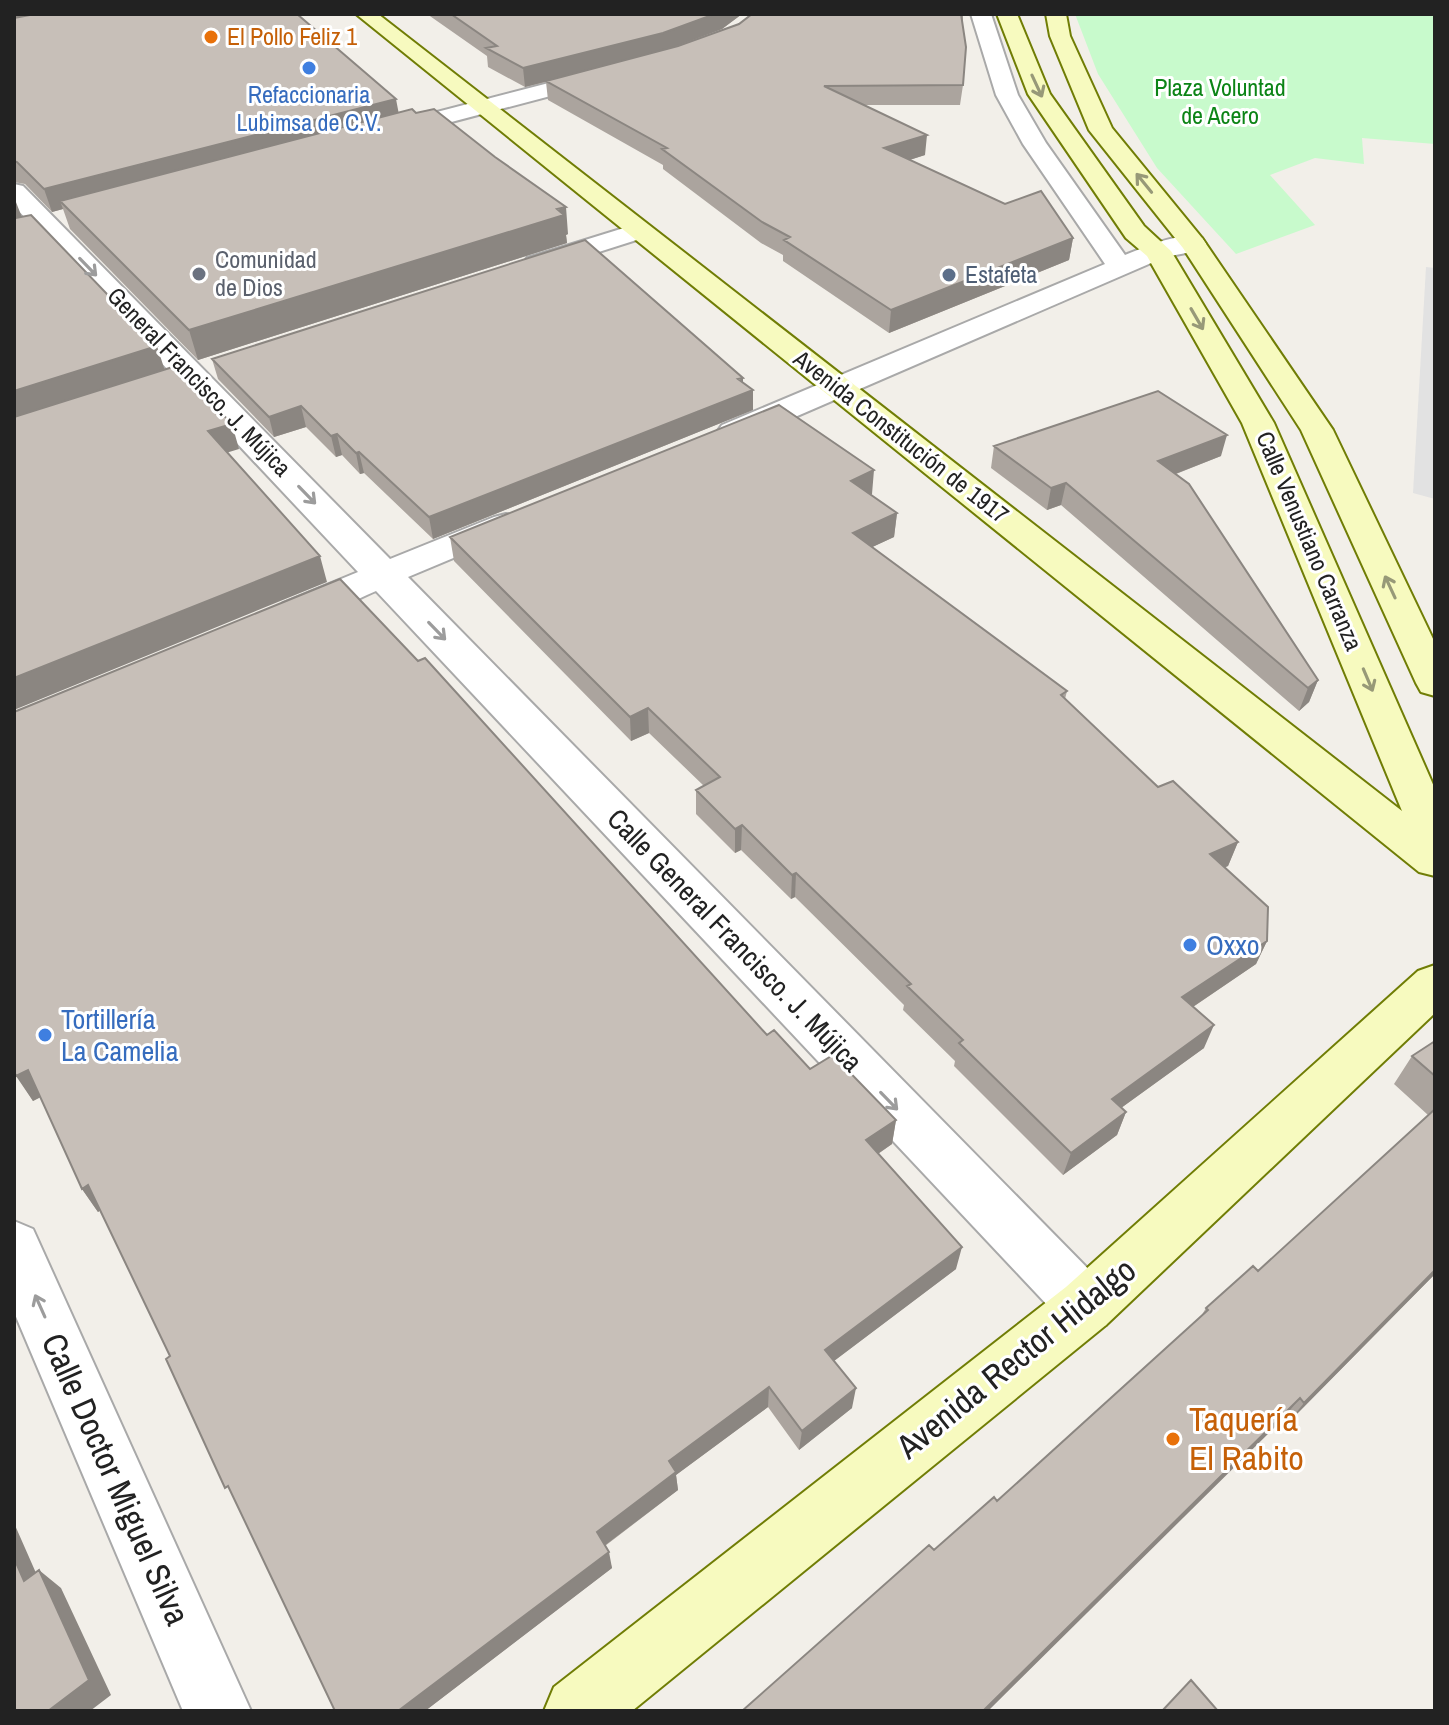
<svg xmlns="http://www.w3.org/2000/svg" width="1449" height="1725" viewBox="0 0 1449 1725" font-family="'Archivo Narrow',sans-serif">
<rect width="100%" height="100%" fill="#f2efe9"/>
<!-- park -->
<path fill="#c8facc" d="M 1075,14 L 1435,14 L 1435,144 L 1362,138 L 1364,164 L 1315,158 L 1270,175 L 1315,225 L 1236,254 L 1157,168 L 1098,74 Z"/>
<!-- parking -->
<path fill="#e2e2e2" d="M 1426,267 L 1435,268 L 1435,499 L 1413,493 Z"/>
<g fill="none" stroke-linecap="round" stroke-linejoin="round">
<defs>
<path id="street" d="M 971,14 L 991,14 L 1018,95 L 1046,143 L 1125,255 C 1148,246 1178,232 1202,238 L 1206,244 L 1202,250 L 1165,257 L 744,439 L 733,442 L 722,439 L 717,432 L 722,425 L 1105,264 L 1023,144 L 996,95 Z
M 603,69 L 611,70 L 614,75 L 611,80 L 387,139 L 379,137 L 375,132 L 379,127 Z
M 14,184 L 23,186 L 390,559 L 494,517 L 506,514 L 518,517 L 523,524 L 518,531 L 408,577 L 1106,1287 L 1114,1306 L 1106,1325 L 1086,1333 L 1066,1325 L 376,591 C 349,602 312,627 283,619 L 278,611 L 283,603 L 358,572 L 14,206 Z
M 640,223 L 649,226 L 653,231 L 649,236 L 536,272 L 527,270 L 523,264 L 527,258 Z
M 14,1221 L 33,1229 L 251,1711 L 183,1711 L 14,1312 Z"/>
<path id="secondary" d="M 356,14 L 378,14 L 1402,811 L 1242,423 L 1147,256 L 1126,238 L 1028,94 L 997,14 L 1017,14 L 1050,94 L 1144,226 L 1171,251 L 1274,423 L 1435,789 L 1435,876 L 1419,872 Z
M 1046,14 L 1066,14 L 1070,36 L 1112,128 L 1202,238 L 1333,430 L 1435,643 L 1435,696 L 1421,692 L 1416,683 L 1301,430 L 1183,248 L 1089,130 L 1050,36 Z
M 1435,965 L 1435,1013 L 1106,1325 L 632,1711 L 544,1711 L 554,1687 L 1066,1287 L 1418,971 Z"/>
</defs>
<!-- street casing -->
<use href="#street" stroke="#a9a9a9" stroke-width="4"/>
<!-- secondary casing -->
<use href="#secondary" stroke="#707d05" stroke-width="4"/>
<!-- street -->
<use href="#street" fill="#fff" fill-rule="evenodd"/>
<!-- secondary -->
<use href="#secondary" fill="#f7fabf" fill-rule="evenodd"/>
</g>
<!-- wall -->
<path fill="#aba49e" d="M 14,14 L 398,113 L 568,234 L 566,235 L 567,243 L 198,360 L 70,229 L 63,209 L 52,212 L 25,184 L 14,182 Z
M 427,14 L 742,14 L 722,29 L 673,48 L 739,24 L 752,14 L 963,14 L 963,85 L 960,105 L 865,105 L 925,155 L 909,160 L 1073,238 L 1069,260 L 889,333 L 783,261 L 783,255 L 761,243 L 663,169 L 663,165 L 548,100 L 546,82 L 525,87 L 488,67 L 487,56 Z
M 212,359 L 743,383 L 753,390 L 753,410 L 433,539 L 364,473 L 360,474 L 342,455 L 336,457 L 306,427 L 274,437 L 218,379 Z
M 994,446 L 1221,456 L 1176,474 L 1318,680 L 1309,702 L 1299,711 L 1061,505 L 1047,510 L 991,468 Z
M 872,494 L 871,495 L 897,513 L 894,537 L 872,547 L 1067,691 L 1065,699 L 1158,787 L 1238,842 L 1228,866 L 1225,867 L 1267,941 L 1256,964 L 1193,1007 L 1204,1048 L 1121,1108 L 1126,1112 L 1117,1135 L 1063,1175 L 954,1066 L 955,1061 L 903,1010 L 904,1005 L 795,897 L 791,899 L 741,850 L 735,853 L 696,814 L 696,790 L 704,786 L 649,733 L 631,741 L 454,561 L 450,537 Z
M 767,1035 L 810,1069 L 896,1120 L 892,1144 L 878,1154 L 956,1269 L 834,1361 L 852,1408 L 799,1450 L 768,1407 L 676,1475 L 678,1490 L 605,1546 L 612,1568 L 425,1711 L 335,1711 L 170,1356 L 100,1210 L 98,1212 L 82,1189 L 40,1097 L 33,1101 L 14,1071 Z
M 1435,1041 L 1435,1274 L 1286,1425 L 1281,1421 L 934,1550 L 997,1501 L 1200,1318 L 1206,1308 L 1258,1271 L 1428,1115 L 1394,1084 L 1412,1056 Z"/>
<!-- shaded-wall -->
<path fill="#8b8681" d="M 14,14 L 39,14 L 14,19 Z
M 715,14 L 742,14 L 722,29 L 663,51 L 525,87 L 523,68 Z
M 396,99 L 400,120 L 60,201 L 63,209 L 52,212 L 44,189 Z
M 927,135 L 925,155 L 882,169 L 884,148 Z
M 14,197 L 23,220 L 14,223 Z
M 566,207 L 568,234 L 566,235 L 567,243 L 198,360 L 189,330 Z
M 1073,238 L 1069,260 L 889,333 L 891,310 Z
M 157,346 L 165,371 L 14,419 L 14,391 Z
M 743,378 L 743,394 L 753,390 L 753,410 L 433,539 L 429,517 Z
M 301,406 L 306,427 L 274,437 L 269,417 Z
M 232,424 L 239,449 L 216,456 L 208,431 Z
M 337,434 L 342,455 L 336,457 L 331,436 Z
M 1227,435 L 1221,456 L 1152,483 L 1158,461 Z
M 359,452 L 364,473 L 360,474 L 356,453 Z
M 874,470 L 872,494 L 849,504 L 851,481 Z
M 1066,483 L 1061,505 L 1047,510 L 1051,488 Z
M 897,513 L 894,537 L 851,557 L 853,533 Z
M 320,556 L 327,582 L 14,710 L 14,678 Z
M 1318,680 L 1309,702 L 1299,711 L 1308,688 Z
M 648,708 L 649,733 L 631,741 L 630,717 Z
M 742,825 L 741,850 L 735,853 L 735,829 Z
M 1238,842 L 1228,866 L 1201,878 L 1210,854 Z
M 796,873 L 795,897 L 791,899 L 792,875 Z
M 1267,941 L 1256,964 L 1172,1021 L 1182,997 Z
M 1214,1025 L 1204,1048 L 1103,1121 L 1112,1099 Z
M 28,1070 L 45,1095 L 33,1101 L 16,1076 Z
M 1126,1112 L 1117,1135 L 1063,1175 L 1071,1153 Z
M 896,1120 L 892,1144 L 863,1164 L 866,1140 Z
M 88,1185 L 104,1208 L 98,1212 L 82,1189 Z
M 962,1247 L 956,1269 L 822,1370 L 825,1350 Z
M 1435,1270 L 1435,1274 L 1286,1425 L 1304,1403 Z
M 769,1387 L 768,1407 L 676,1475 L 678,1490 L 600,1549 L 597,1532 L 669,1461 Z
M 856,1388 L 852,1408 L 799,1450 L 802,1431 Z
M 1300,1398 L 1281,1421 L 988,1711 L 983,1711 Z
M 14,1523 L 47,1598 L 24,1581 L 14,1558 Z
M 609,1552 L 612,1568 L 425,1711 L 398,1711 Z
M 39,1570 L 61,1588 L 111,1695 L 90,1711 L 48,1711 Z"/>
<!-- building -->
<path fill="#c7bfb8" stroke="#8b8681" stroke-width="2" d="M 35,14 L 297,14 L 396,99 L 44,189 L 17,162 L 14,161 L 14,18 Z
M 451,14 L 715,14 L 663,33 L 523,68 L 486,48 L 497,46 Z
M 752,14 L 961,14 L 966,47 L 963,85 L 824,86 L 927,135 L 884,148 L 1005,204 L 1041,191 L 1073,238 L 891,310 L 784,240 L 790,237 L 762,222 L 662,149 L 667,148 L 546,81 L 678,46 L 739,24 Z
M 412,109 L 416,113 L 434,109 L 495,157 L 566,207 L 557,209 L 564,215 L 189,330 L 60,201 Z
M 31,215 L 157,346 L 14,391 L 14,217 L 16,218 Z
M 585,240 L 743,378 L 738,379 L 753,390 L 429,517 L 359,452 L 356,453 L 337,434 L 331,436 L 301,406 L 269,417 L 212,359 Z
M 176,366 L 232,424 L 208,431 L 320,556 L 14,678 L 14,417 Z
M 1158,391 L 1227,435 L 1158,461 L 1189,484 L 1318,680 L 1308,688 L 1066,483 L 1051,488 L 994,446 Z
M 779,405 L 874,470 L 851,481 L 897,513 L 853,533 L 1067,691 L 1061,695 L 1158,787 L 1173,781 L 1238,842 L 1210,854 L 1268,907 L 1267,941 L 1182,997 L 1214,1025 L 1112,1099 L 1126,1112 L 1071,1153 L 959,1043 L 963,1040 L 907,986 L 911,984 L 796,873 L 792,875 L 742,825 L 735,829 L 696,790 L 720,777 L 648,708 L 630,717 L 450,537 Z
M 340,579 L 418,661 L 425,658 L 767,1035 L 774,1030 L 810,1069 L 833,1055 L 896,1120 L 866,1140 L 962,1247 L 825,1350 L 856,1388 L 802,1431 L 769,1387 L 669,1461 L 676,1472 L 597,1532 L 609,1552 L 398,1711 L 335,1711 L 228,1486 L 225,1488 L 166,1359 L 170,1356 L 88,1185 L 82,1189 L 28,1070 L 16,1076 L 14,1071 L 14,712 Z
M 1435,1041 L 1435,1076 L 1412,1056 Z
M 1435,1109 L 1435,1270 L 1304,1403 L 1300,1398 L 983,1711 L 742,1711 L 929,1545 L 934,1550 L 994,1497 L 997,1501 L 1208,1310 L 1206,1308 L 1253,1266 L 1258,1271 Z
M 14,1558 L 24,1581 L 39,1570 L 89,1680 L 48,1711 L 14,1711 Z
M 1191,1680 L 1218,1711 L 1162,1711 Z"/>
<!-- one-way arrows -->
<defs><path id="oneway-shaft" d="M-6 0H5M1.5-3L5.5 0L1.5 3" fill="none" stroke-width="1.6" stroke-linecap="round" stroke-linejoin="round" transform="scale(2)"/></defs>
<g stroke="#979978">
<use href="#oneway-shaft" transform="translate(1037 86) rotate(65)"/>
<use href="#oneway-shaft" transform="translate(1144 183) rotate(-129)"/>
<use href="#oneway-shaft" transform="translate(1197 319) rotate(60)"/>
<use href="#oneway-shaft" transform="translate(1390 587) rotate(-115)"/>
<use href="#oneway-shaft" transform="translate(1368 680) rotate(67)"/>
</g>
<g stroke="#9c9c9c">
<use href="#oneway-shaft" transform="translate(88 267) rotate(46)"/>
<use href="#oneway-shaft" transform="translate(307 495) rotate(46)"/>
<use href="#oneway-shaft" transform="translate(437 631) rotate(46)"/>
<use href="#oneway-shaft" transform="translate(889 1101) rotate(46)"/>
<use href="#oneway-shaft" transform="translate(40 1306) rotate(-114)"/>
</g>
<!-- markers -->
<g fill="#e8710a" stroke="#fff" stroke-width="3">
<circle cx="211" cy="37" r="8"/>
<circle cx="1173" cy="1439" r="8"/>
</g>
<g fill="#3f7fe0" stroke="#fff" stroke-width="3">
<circle cx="309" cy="68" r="8"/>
<circle cx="1190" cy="945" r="8"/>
<circle cx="45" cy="1035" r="8"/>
</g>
<circle fill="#6b7280" stroke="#fff" stroke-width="3" cx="199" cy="274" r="8"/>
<circle fill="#5c6f8a" stroke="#fff" stroke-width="3" cx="949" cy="275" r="8"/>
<g text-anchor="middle" stroke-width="6" stroke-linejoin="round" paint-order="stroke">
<!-- far-food labels -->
<g font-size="24" fill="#c56008" stroke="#fff" text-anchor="start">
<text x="227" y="45">El Pollo Feliz 1</text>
</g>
<!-- far-park labels -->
<g font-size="24" fill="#0c8416" stroke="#fff">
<text x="1220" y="96">Plaza Voluntad<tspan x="1220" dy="28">de Acero</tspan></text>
</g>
<!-- far-shop labels -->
<g font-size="24" fill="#366cbe" stroke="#fff">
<text x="309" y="103">Refaccionaria<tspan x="309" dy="28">Lubimsa de C.V.</tspan></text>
</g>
<!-- far-worship labels -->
<g font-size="24" fill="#5b616d" stroke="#fff" text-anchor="start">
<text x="215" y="268">Comunidad<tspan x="215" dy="28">de Dios</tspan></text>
</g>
<!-- far-service labels -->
<g font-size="24" fill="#4e5e75" stroke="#fff" text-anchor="start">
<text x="965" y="283">Estafeta</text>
</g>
<!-- far-street labels -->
<g font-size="24" fill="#222" stroke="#fff">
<text transform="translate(199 382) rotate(46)" y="8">General Francisco. J. Mújica</text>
<text transform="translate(901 437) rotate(38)" y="8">Avenida Constitución de 1917</text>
<text transform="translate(1309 541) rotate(67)" y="8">Calle Venustiano Carranza</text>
</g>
<!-- street labels -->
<g font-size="28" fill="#222" stroke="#fff">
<text transform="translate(735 940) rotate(46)" y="10">Calle General Francisco. J. Mújica</text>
</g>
<!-- shop labels -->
<g font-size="28" fill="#366cbe" stroke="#fff" text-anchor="start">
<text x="1206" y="955">Oxxo</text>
<text x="61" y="1029">Tortillería<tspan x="61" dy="32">La Camelia</tspan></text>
</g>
<!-- near-street labels -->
<g font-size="34" fill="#222" stroke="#fff">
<text transform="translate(1016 1358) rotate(-39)" y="12">Avenida Rector Hidalgo</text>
<text transform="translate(116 1479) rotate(66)" y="12">Calle Doctor Miguel Silva</text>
</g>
<!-- near-food labels -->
<g font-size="34" fill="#c56008" stroke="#fff" text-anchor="start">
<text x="1189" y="1431">Taquería<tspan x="1189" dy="39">El Rabito</tspan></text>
</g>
</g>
<!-- border -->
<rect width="1449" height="1725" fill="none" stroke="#222222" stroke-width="32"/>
</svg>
